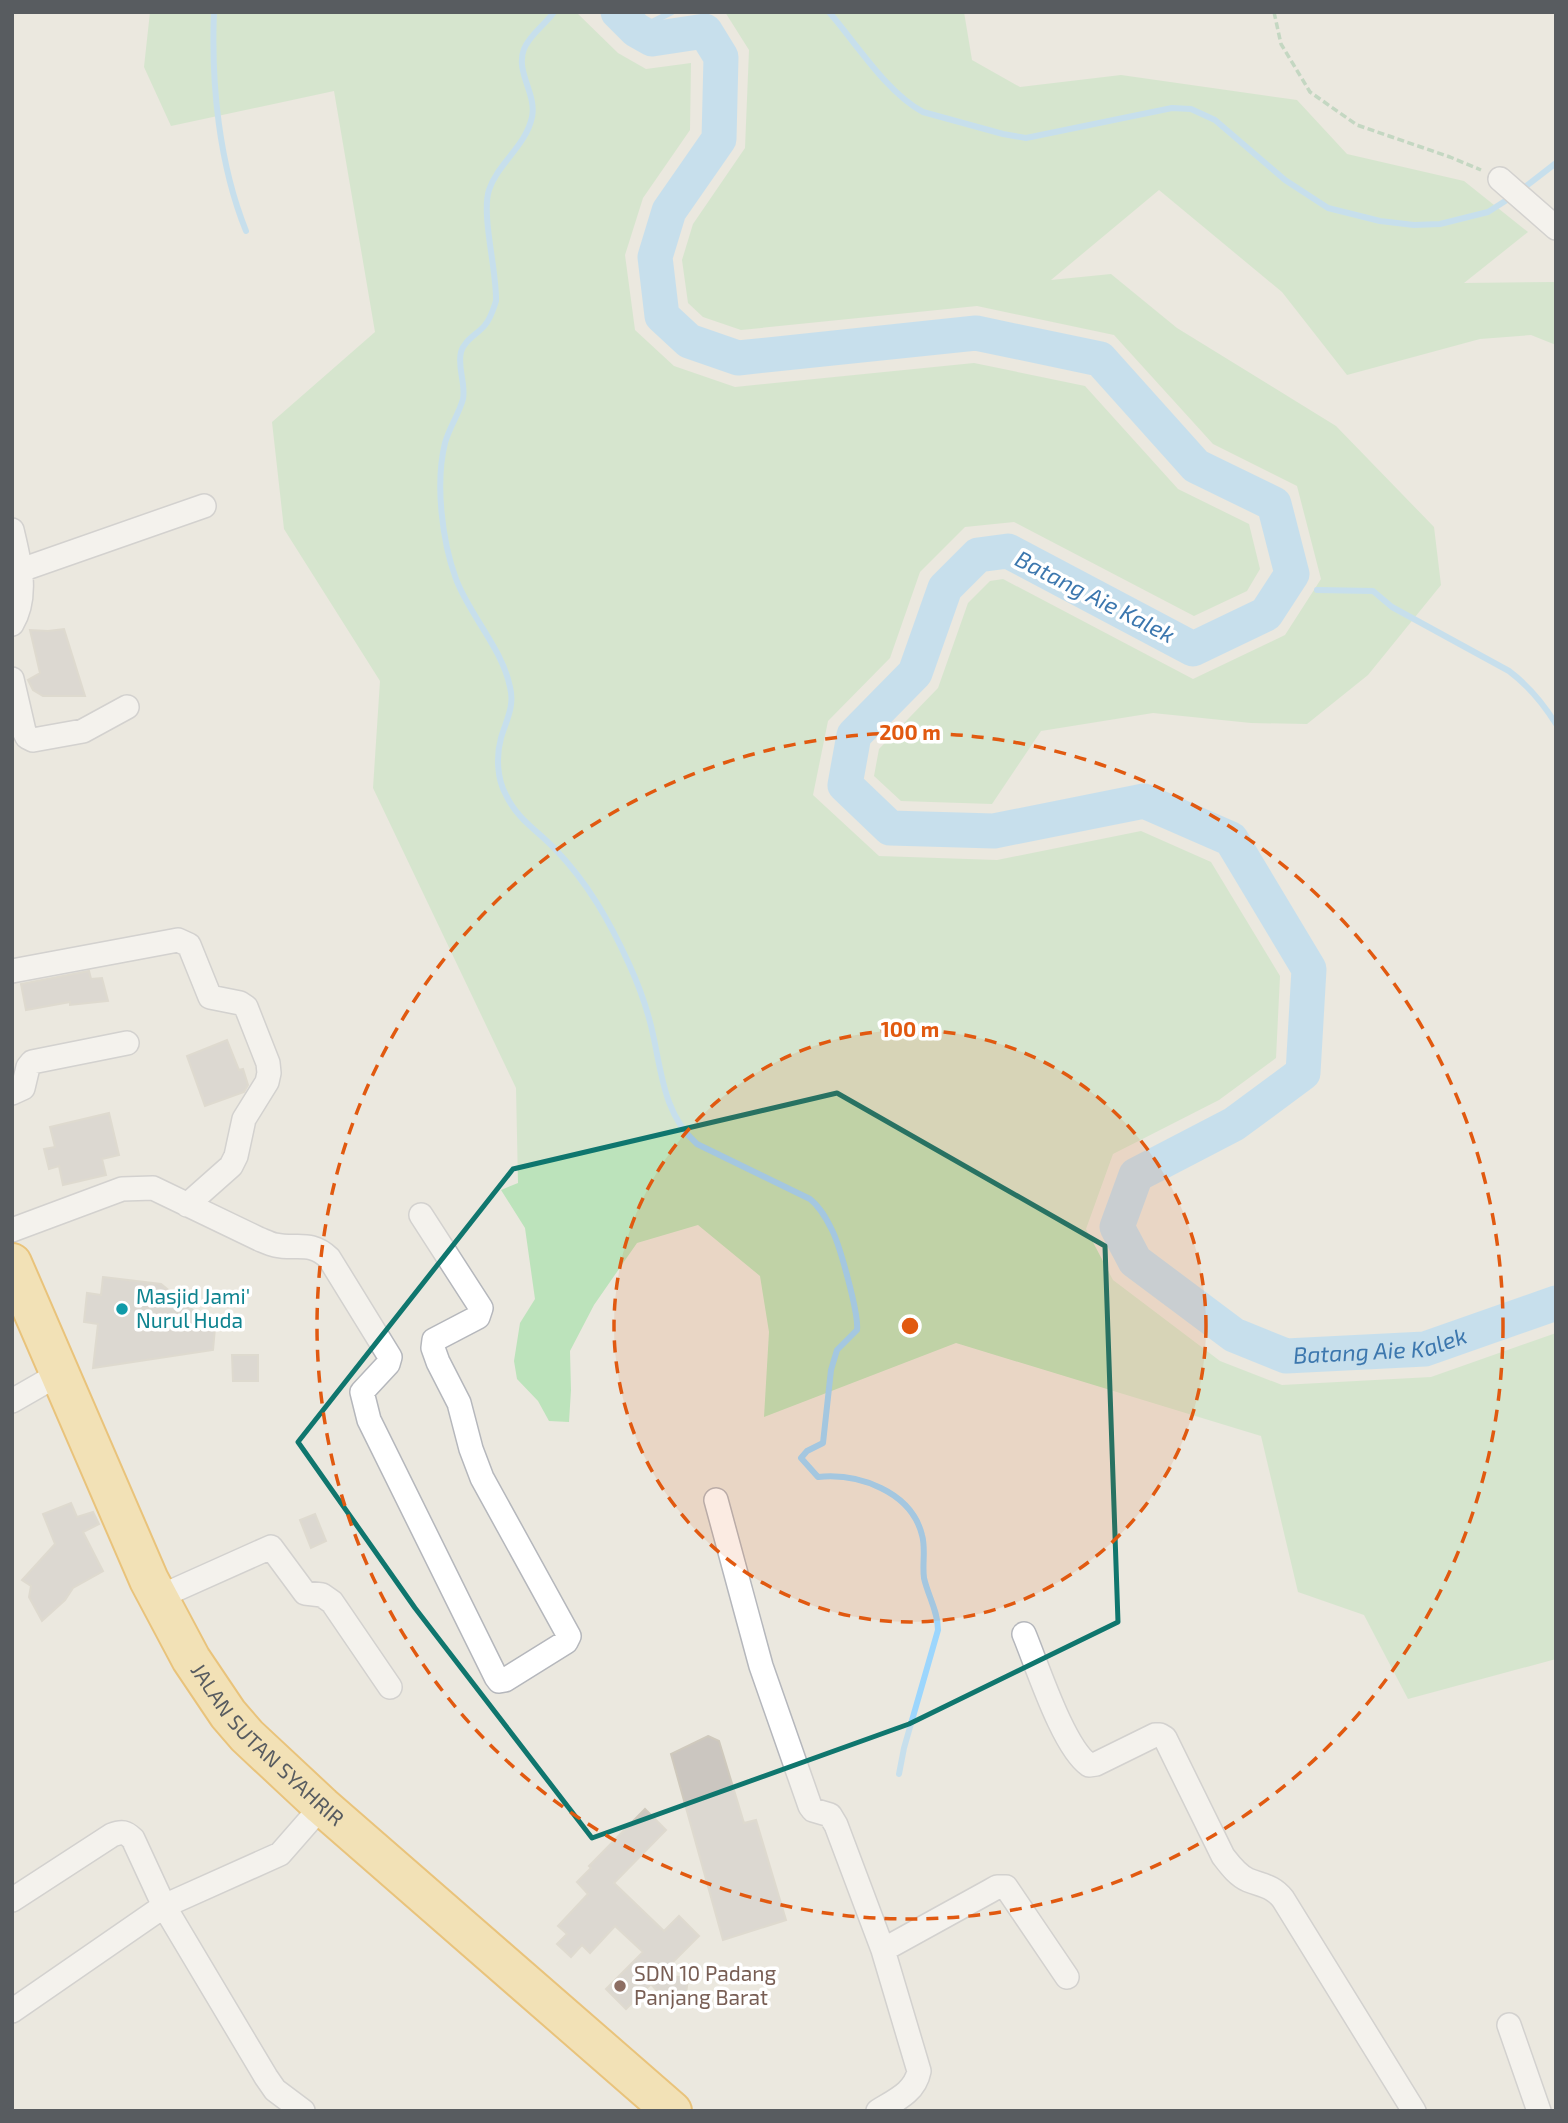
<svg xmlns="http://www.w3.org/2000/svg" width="1568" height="2123" viewBox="0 0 1568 2123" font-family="'Exo 2',sans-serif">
<rect width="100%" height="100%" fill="#ebe8df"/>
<!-- green -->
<path fill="#bce3bb" d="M 150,12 L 576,12 L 618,53 L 646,69 L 691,63 L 690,130 L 643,198 L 625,255 L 635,330 L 674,366 L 735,387 L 974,363 L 1085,386 L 1178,489 L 1249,524 L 1260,569 L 1247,591 L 1194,616 L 1014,522 L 965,527 L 920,572 L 890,658 L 828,721 L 813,795 L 879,856 L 997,860 L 1141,831 L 1211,862 L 1280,976 L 1276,1058 L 1219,1100 L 1113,1154 L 1086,1229 L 1113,1280 L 1220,1361 L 1282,1385 L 1431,1377 L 1556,1333 L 1556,1659 L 1408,1699 L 1364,1615 L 1298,1592 L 1261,1436 L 956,1343 L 764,1417 L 769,1332 L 760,1276 L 698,1225 L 637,1243 L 594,1305 L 570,1351 L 571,1390 L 569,1422 L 549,1421 L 538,1401 L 517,1379 L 514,1361 L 520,1323 L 535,1299 L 525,1228 L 501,1190 L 518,1183 L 516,1088 L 373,788 L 380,681 L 284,529 L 272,422 L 375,332 L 334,91 L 171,126 L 144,67 Z
M 725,12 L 964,12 L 972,60 L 1020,87 L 1121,75 L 1297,100 L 1347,154 L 1464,181 L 1528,232 L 1464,283 L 1556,282 L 1556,345 L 1531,335 L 1480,339 L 1347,375 L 1282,292 L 1159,190 L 1051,280 L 1111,274 L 1177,328 L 1336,426 L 1434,527 L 1441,585 L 1368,675 L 1307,724 L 1251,723 L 1153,713 L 1041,731 L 992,804 L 901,801 L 874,776 L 879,749 L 938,688 L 968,603 L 990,581 L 1003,579 L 1193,679 L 1285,635 L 1321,579 L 1297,486 L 1213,444 L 1114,335 L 977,306 L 741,330 L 703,317 L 688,303 L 682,260 L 693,224 L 745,148 L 749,50 Z"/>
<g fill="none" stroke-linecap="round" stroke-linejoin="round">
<!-- stream -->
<path stroke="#9cd6fd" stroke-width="6" d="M 214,12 C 211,83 219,164 246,231
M 554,12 C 545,25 530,34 524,49 C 515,72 537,94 532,117 C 526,146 498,163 489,190 C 481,215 497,271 496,301 C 493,310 491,318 485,325 C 478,334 464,340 461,352 C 457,368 466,383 463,399 C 459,414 449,428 445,443 C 435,483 442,541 456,579 C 470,616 502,648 510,687 C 515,706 506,721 501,738 C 496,756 497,779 506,795 C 517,819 538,831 555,849 C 588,883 610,922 629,964 C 640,988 649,1014 654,1039 C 662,1078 666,1117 697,1144 L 810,1199 C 820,1207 826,1218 832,1230 C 840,1246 859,1314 857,1330 L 837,1350 L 831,1370 L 823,1443 L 807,1451 L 801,1458 L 818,1477 C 858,1473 911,1491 922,1535 C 926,1549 922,1564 924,1578 C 928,1596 938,1611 938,1630 L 904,1748 L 899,1774
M 829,12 C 856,43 887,93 923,112 L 1003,134 L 1026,138 L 1172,108 L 1191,109 L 1215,120 L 1285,180 L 1328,208 L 1380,221 L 1414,225 L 1440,224 L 1488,212 L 1513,196
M 636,30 L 672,12
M 1521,190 L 1556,163
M 1317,590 L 1373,591 L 1392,607 L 1509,671 C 1529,686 1543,703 1556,724"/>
<!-- river -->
<path stroke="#9cd6fd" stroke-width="35" id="s1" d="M 618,12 L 636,30 L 652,39 L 705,31 L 721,57 L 719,139 L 669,211 L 655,257 L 662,316 L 689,341 L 738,358 L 976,333 L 1100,359 L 1196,466 L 1274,504 L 1292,574 L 1266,614 L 1193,649 L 1008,551 L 978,555 L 945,588 L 915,673 L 854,735 L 845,785 L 890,828 L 994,831 L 1144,801 L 1231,839 L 1309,969 L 1303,1073 L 1234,1124 L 1136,1175 L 1117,1227 L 1135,1261 L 1234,1335 L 1286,1356 L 1425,1349 L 1556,1303"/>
</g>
<!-- building -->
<path fill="#cbc6c0" stroke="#cfc9bd" stroke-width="2" d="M 64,629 L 85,696 L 43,696 L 33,690 L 28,680 L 40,673 L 30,630 L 48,631 Z
M 89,971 L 91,979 L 102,978 L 108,1001 L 70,1005 L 70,1002 L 26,1010 L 21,984 Z
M 227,1040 L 239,1070 L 243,1069 L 248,1085 L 244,1092 L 205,1106 L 187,1056 Z
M 109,1113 L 119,1155 L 102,1159 L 106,1175 L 63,1185 L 59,1166 L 49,1169 L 44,1149 L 55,1147 L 50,1127 Z
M 103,1277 L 161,1284 L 215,1328 L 213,1350 L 93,1368 L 98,1324 L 84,1322 L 87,1293 L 101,1295 Z
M 232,1355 L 258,1355 L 258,1381 L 233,1381 Z
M 71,1503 L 77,1517 L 93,1512 L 99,1524 L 83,1532 L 103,1571 L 73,1588 L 65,1600 L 42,1621 L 29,1597 L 31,1586 L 22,1580 L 55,1544 L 43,1514 Z
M 315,1514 L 326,1541 L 311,1548 L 300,1520 Z
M 708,1736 L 719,1741 L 744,1823 L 756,1820 L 786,1920 L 723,1940 L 671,1754 Z
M 645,1809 L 666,1830 L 614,1883 L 664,1931 L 679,1916 L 699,1936 L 660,1975 L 688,1978 L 685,2002 L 665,2000 L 651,1984 L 626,2009 L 606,1989 L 643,1952 L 615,1926 L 590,1953 L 582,1945 L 571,1957 L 557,1944 L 567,1934 L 558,1926 L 588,1894 L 577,1882 L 591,1868 L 589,1866 Z"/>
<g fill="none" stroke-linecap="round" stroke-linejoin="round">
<defs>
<path id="street" d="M 1500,179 L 1556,228
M 12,530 C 19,559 29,596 12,624
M 21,570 L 204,506
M 12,679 L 24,731 L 27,737 L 33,740 L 83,731 L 127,707
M 12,971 L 178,940 L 189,945 L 210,997 L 240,1003 L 246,1007 L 268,1063 L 269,1073 L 267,1082 L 244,1119 L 236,1156 L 231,1166 L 187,1205
M 12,1093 L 23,1088 L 28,1067 L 32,1062 L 127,1043
M 12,1230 L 122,1189 L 153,1188 L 259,1239 C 264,1241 270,1244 275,1245 C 297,1250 310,1240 329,1258 L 390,1357 L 388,1364 L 362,1392 L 369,1420 L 496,1677 L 499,1681 L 505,1680 L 566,1642 L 569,1636 L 482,1478 L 471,1449 L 459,1403 L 438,1362 L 433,1348 L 434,1340 L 478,1317 L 481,1308 L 421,1215
M 12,1401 L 59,1374
M 716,1500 L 761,1666 L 810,1806 L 813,1810 L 830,1815 L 836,1825 L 883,1950 L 919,2071 C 915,2092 896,2100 878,2111
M 157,1598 L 271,1547 L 305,1593 L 322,1595 L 332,1602 L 390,1687
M 1024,1634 C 1037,1665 1063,1747 1089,1765 L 1096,1764 L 1155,1735 L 1160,1735 L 1165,1738 L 1223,1856 C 1230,1865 1237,1875 1248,1880 C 1263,1886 1273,1886 1283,1899 L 1414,2111
M 12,1900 L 112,1835 C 122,1831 126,1832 133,1839 L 164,1906 L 266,2077 L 275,2090 L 303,2111
M 883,1950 L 990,1891 L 997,1887 L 1006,1887 L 1067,1977
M 12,2011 L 164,1906 L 280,1854 L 322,1806
M 1509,2025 L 1539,2111"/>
<g id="highway">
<path id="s2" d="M 12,1263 L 149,1580 L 191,1659 L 228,1714 L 247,1736 L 322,1806 L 672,2111"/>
</g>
</defs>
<!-- street casing -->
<use href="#street" stroke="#b5b7bc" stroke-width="26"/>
<!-- highway casing -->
<use href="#highway" stroke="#e69804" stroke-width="42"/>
<!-- path -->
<path stroke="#94c4a0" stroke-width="3.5" stroke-dasharray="7 3.5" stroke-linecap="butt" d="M 1274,12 L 1281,44 L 1310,92 L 1357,125 L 1450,157 L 1481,170"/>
<!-- street -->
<use href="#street" stroke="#fff" stroke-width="23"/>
<!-- highway -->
<use href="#highway" stroke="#fbd986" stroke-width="38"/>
</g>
<!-- marked area -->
<path d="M0 0H1568V2123H0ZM 837,1093 L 1105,1246 L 1118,1622 L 909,1724 L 592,1838 L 415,1608 L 298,1442 L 513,1169 Z" fill="#ebe8df" fill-opacity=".55" fill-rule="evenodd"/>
<path fill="none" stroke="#0f766e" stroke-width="5" stroke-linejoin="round" d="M 837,1093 L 1105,1246 L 1118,1622 L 909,1724 L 592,1838 L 415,1608 L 298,1442 L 513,1169 Z"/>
<!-- distance rings -->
<circle cx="910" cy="1326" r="296" fill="#e15910" fill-opacity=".12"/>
<g fill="none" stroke="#e15910" stroke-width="3.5" stroke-dasharray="12 9">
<circle cx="910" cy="1326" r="296"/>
<circle cx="910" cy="1326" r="593"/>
</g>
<!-- markers -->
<circle fill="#0f9aa8" stroke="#fff" stroke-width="2.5" cx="122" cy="1309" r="7"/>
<circle fill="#8d6e63" stroke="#fff" stroke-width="2.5" cx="620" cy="1986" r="7"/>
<g text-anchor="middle" stroke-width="7" stroke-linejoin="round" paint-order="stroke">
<!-- culture labels -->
<g font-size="21" fill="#0d838f" stroke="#fff" text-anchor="start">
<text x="136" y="1304">Masjid Jami'<tspan x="136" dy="24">Nurul Huda</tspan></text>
</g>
<!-- street labels -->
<g font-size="21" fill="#585c60" stroke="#fff">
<text dy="7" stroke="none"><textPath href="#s2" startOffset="550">JALAN SUTAN SYAHRIR</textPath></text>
</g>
<!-- education labels -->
<g font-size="21" fill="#785e54" stroke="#fff" text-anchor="start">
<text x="634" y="1981">SDN 10 Padang<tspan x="634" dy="24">Panjang Barat</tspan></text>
</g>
<!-- water labels -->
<g font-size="23" font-style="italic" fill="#3c77ae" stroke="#fff">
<text transform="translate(1095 597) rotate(27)" y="8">Batang Aie Kalek</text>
<text dy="8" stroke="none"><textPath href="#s1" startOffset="3040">Batang Aie Kalek</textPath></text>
</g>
</g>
<circle cx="910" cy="1326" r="10" fill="#e15910" stroke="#fff" stroke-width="3.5"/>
<g font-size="21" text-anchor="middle" font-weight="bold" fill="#e15910" stroke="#fff" stroke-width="7" stroke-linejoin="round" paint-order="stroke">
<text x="910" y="740">200 m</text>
<text x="910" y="1037">100 m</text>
</g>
<!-- border -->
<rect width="1568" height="2123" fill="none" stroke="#585c60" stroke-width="28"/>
</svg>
